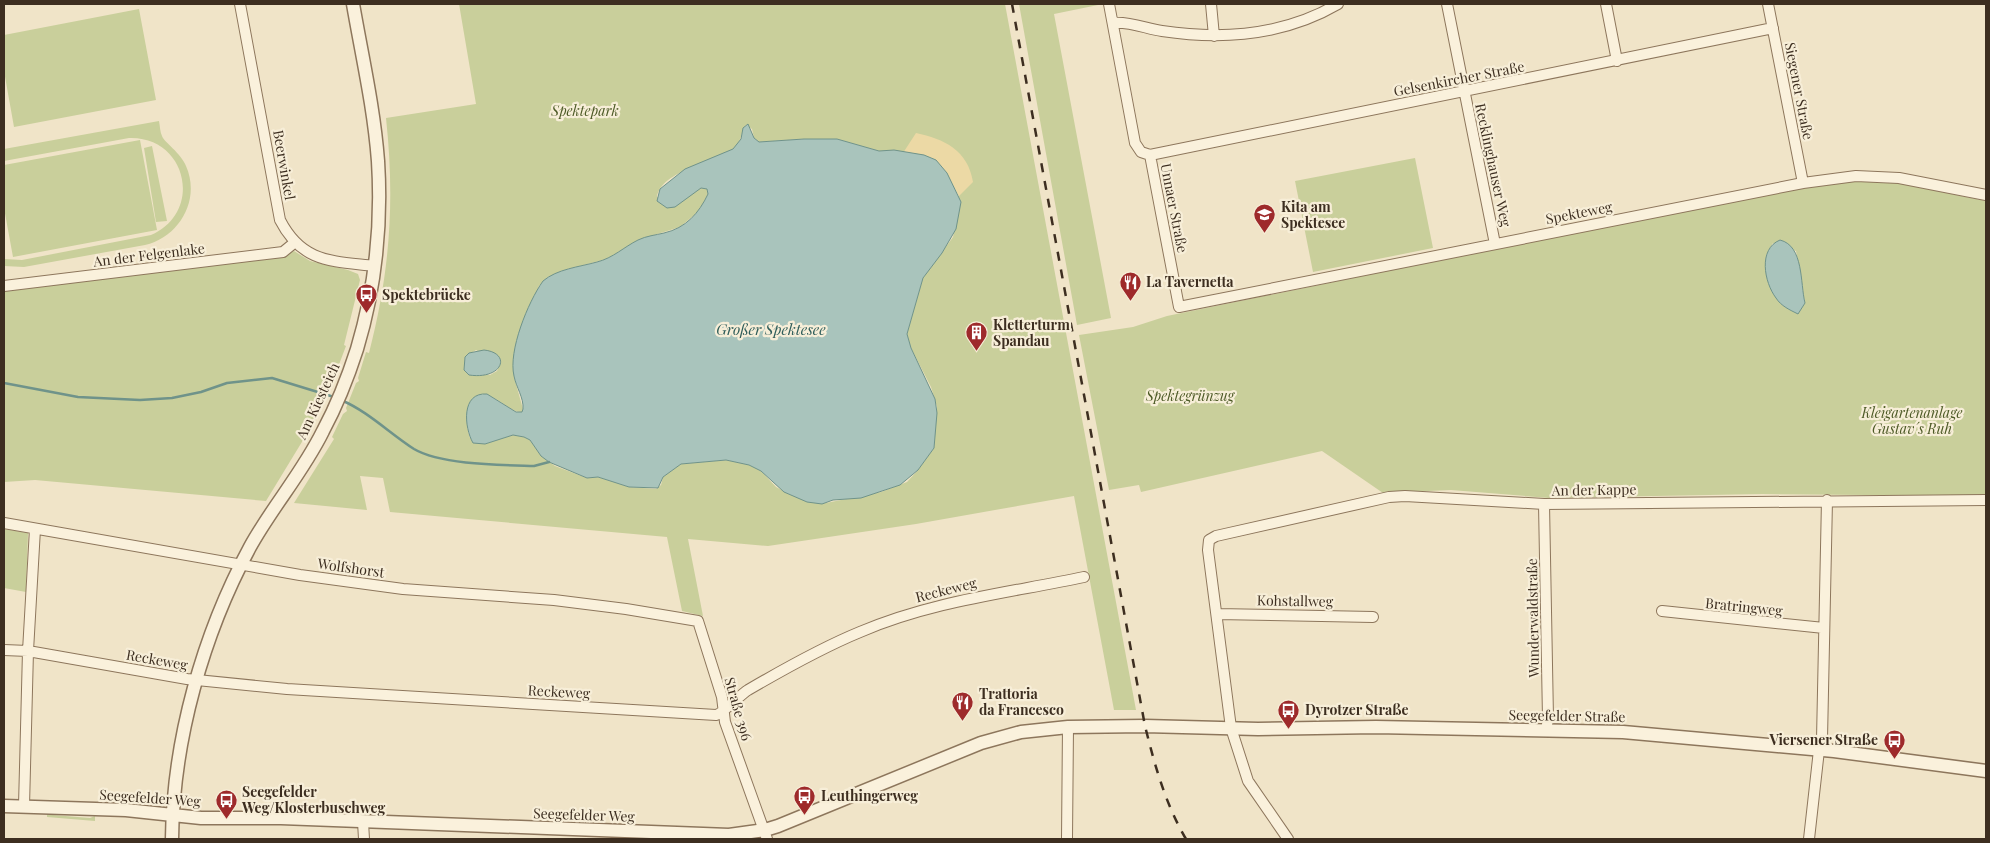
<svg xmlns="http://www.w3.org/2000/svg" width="1990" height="843" viewBox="0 0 1990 843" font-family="'Playfair Display',serif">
<rect width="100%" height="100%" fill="#f0e4c8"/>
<!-- green -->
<path fill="#c9cf9b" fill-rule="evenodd" d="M 459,4 L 1005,4 L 1136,710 L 1114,710 L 1074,496 L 916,524 L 768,546 L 688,539 L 703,616 L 682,611 L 667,537 L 390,512 L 383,478 L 360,476 L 367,510 L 294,503 L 334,439 L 332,437 L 343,414 L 347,411 L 346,408 L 356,383 L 359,381 L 358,378 L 366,352 L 369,353 C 390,271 395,202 386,118 L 476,104 ZM 746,125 L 752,129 L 754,138 L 759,142 L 804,139 L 837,139 L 879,151 L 891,151 L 936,160 L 947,173 L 959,196 L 958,215 L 953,237 L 923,278 L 907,334 L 911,348 L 931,387 L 937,407 L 934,448 L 918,470 L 907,482 L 881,492 L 826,503 L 802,499 L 789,494 L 776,487 L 761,471 L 749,465 L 726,460 L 681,464 L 663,477 L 661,485 L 656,489 L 629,487 L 598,477 L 587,478 L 555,466 L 541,456 L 530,440 L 524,437 L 513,435 L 485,444 L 470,438 C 463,416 468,410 482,394 C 496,395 511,413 522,412 L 523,409 L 514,377 L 515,346 L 539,286 L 548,277 L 568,269 L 607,259 L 638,240 L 680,227 L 699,211 L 708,194 L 707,189 L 701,188 L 681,200 L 657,197 C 661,170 717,163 734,148 C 742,142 740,133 746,125 ZM 476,350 L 500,364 L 497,371 L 490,375 L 464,370 L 465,357 Z
M 1019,4 L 1103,4 L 1054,14 L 1111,318 L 1077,325 Z
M 139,9 L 156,100 L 14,127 L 4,71 L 4,35 Z
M 159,121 C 160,126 160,132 162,136 C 164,142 181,153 186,166 C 201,200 179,237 145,245 L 24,267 L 4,266 L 4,259 L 22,260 L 151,235 C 204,212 187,136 129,138 L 4,161 L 4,149 Z
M 140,140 L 157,230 L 13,257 L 4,208 L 4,165 Z
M 152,146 L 167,221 L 156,222 L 144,148 Z
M 1415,158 L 1433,248 L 1313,272 L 1295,181 Z
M 1855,181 L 1897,183 L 1986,201 L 1986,496 L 1762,494 L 1549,498 L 1451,490 L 1383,493 L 1322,451 L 1141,492 L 1139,485 L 1109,490 L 1079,335 L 1133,327 L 1167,316 L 1489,250 L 1793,190 ZM 1773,243 L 1796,251 L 1805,303 L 1798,313 L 1782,305 L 1766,256 Z
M 294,251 L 310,261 L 348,270 L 358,274 L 360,280 L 344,345 L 346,346 L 326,399 L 323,401 L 324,404 L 313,427 L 311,427 L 266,501 L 35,480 L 4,482 L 4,291 L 280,257 Z
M 4,529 L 28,533 L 26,592 L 4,588 Z
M 118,799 L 138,799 L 146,803 L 119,803 Z
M 47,813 L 53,815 L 90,818 L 95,816 L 95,821 L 47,817 Z"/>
<!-- sand -->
<path fill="#ecd9a5" d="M 916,133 C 944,139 968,150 973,182 L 959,196 L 947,173 L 924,155 L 903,153 Z"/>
<!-- water -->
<path fill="#a9c4bc" stroke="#6f938a" d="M 748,124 L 754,138 L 759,142 L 804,139 L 837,139 L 879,151 L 894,150 L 924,155 L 936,160 L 947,173 L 961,202 L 956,229 L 942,253 L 923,278 L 907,334 L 911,348 L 935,399 L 937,413 L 934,448 L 918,470 L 900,485 L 861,498 L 833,500 L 822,504 L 807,502 L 784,492 L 761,471 L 749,465 L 726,460 L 681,464 L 663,477 L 658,488 L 629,487 L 598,477 L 587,478 L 549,462 L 541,456 L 530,440 L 524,437 L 513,435 L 485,444 L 473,443 C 464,427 461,392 487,394 L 516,412 L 522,412 L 523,409 C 524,398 516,387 514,376 C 508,351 528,302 543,281 C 557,269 579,267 597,262 C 613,258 624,247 638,240 C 646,236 656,235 664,233 C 686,228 699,213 708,194 L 707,189 L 701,188 L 675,207 L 667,208 L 657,201 L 660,189 L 685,169 L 733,149 L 741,139 L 743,128 Z
M 1780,240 C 1804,246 1800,283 1805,303 L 1798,314 C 1790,310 1781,306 1776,298 C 1764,282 1758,249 1780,240 Z
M 484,350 C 512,353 503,380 469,375 L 464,370 L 465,357 L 469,353 Z"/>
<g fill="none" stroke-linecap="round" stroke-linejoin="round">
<!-- stream -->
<path stroke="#6f938a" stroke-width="2.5" d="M 4,383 L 78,397 L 140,400 L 172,398 L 201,392 L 227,383 L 272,378 L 334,397
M 341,400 C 369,412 389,433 414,449 C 441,465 502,465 534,466 L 549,462"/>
<defs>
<path id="minor" d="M 240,4 L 280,220 C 302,263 332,261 374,266
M 1109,4 L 1135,143 L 1141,152 L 1150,155 L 1179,307 L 1803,183 L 1856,176 L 1899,178 L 1986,195
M 1211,4 L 1214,36
M 1447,4 L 1495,244
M 1606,4 L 1617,61
M 1768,4 L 1803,183
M 1113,23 C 1129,21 1147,29 1162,31 C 1222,40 1285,35 1338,4
M 1150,155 L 1773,28
M 4,286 L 283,252 L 294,243
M 1544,504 L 1548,718 L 1546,731
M 4,523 L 300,575 L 403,589 L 554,600 L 626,609 L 698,621 L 722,697 L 725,722 L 767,839
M 1662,611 L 1824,628
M 1217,614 L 1373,617
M 4,650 L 28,651 L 187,679 L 287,689 L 716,715 C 722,714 740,695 748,690 C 784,669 821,648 860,632 C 932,601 1008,593 1084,577
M 24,806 L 28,651 L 35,529
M 363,822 L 364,839
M 1067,839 L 1068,727
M 1288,839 L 1248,781 L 1231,728 L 1208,550 L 1209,540 L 1216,536 L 1389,497 L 1405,496 L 1544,504 L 1986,500
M 1809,839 L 1819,750 L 1822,739 L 1827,500"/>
<path id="tertiary" d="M 4,806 L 126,810 L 201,818 L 281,818 L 729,835 L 765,830 L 778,826 L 981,743 L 1021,732 L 1068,727 L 1145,726 L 1258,729 L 1376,727 L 1623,732 L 1834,751 L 1986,771
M 172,839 C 173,740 203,634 250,547 C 272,507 303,472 323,431 C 337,405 348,377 357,349 C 375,289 382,224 378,161 C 374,108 362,56 353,4"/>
</defs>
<!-- minor casing -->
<use href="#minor" stroke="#8d765c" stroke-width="12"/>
<!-- tertiary casing -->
<use href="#tertiary" stroke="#8d765c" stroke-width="15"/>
<!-- minor -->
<use href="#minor" stroke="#faf1dc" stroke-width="10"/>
<!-- tertiary -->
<use href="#tertiary" stroke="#faf1dc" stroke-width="12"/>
<!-- rail -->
<path stroke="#3d2e20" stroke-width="2.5" stroke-dasharray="9 9" stroke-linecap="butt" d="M 1012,4 L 1145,726 C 1155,766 1165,803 1186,839"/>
</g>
<!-- icons -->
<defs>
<symbol id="school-pin" viewBox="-11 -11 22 30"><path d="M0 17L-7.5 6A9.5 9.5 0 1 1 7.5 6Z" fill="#9e2a2b" stroke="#f7eed8"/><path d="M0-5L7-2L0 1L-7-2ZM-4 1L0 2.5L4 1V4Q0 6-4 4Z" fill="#fff"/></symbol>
<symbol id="restaurant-pin" viewBox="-11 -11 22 30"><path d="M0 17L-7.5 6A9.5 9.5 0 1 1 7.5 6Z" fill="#9e2a2b" stroke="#f7eed8"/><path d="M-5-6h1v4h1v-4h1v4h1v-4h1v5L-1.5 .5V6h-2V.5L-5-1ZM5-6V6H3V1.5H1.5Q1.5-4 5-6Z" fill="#fff"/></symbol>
<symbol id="bus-pin" viewBox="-11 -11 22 30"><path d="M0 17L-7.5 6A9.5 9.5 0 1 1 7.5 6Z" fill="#9e2a2b" stroke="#f7eed8"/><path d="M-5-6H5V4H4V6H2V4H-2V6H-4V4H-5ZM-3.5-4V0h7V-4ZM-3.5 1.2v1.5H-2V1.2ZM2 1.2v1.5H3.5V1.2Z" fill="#fff"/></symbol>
<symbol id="building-pin" viewBox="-11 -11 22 30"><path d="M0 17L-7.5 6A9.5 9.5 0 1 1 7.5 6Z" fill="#9e2a2b" stroke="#f7eed8"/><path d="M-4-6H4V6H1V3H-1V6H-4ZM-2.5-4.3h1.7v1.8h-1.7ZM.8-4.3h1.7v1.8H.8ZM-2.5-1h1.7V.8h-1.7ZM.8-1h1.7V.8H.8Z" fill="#fff"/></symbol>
</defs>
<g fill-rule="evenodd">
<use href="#school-pin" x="1252" y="202" width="25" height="34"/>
<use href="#restaurant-pin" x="1118" y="270" width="25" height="34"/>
<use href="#bus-pin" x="354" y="282" width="25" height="34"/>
<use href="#building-pin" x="964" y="320" width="25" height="34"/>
<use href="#restaurant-pin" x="950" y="690" width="25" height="34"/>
<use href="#bus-pin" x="1276" y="698" width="25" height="34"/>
<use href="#bus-pin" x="1882" y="728" width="25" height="34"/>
<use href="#bus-pin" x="792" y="784" width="25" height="34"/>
<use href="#bus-pin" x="214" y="788" width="25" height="34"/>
</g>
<g text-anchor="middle" stroke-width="4.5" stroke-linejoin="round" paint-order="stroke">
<!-- street labels -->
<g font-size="14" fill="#3d2e20" stroke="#f7eed8">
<text transform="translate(1459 79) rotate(-11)" y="5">Gelsenkircher Straße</text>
<text transform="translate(1799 91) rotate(79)" y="5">Siegener Straße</text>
<text transform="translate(284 165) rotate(80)" y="5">Beerwinkel</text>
<text transform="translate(1493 165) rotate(78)" y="5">Recklinghauser Weg</text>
<text transform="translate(1174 208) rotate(79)" y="5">Unnaer Straße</text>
<text transform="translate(1579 213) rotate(-11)" y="5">Spekteweg</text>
<text transform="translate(149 255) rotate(-7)" y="5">An der Felgenlake</text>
<text transform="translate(318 401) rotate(-65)" y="5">Am Kiesteich</text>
<text transform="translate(1594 490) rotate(-1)" y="5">An der Kappe</text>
<text transform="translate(351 568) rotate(8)" y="5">Wolfshorst</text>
<text transform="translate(946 590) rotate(-14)" y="5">Reckeweg</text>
<text transform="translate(1295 601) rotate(1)" y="5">Kohstallweg</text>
<text transform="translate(1744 607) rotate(6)" y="5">Bratringweg</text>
<text transform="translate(1533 618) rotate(-91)" y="5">Wunderwaldstraße</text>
<text transform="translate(157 660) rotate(10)" y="5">Reckeweg</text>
<text transform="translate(559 692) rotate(3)" y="5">Reckeweg</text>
<text transform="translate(738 709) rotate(74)" y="5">Straße 396</text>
<text transform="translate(1567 716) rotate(1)" y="5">Seegefelder Straße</text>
<text transform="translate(150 798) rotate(4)" y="5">Seegefelder Weg</text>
<text transform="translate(584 815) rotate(2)" y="5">Seegefelder Weg</text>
</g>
<!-- park labels -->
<g font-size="14" font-style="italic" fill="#4d5a26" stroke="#f7eed8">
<text x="585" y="116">Spektepark</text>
<text x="1190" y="401">Spektegrünzug</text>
<text x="1912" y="418">Kleigartenanlage<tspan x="1912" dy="16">Gustav´s Ruh</tspan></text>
</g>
<!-- poi labels -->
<g font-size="14" font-weight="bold" fill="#3d2e20" stroke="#f7eed8" text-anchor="start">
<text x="1281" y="212">Kita am<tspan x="1281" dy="16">Spektesee</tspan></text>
<text x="1146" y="287">La Tavernetta</text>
<text x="382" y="300">Spektebrücke</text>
<text x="993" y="330">Kletterturm<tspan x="993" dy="16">Spandau</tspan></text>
<text x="979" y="699">Trattoria<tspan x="979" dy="16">da Francesco</tspan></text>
<text x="1305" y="715">Dyrotzer Straße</text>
<text x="1878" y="745" text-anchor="end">Viersener Straße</text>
<text x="242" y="797">Seegefelder<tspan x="242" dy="16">Weg/Klosterbuschweg</tspan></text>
<text x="821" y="801">Leuthingerweg</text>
</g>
<!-- water labels -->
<g font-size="15" font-style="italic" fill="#2f5d5a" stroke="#f7eed8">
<text x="771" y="335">Großer Spektesee</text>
</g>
</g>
<!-- border -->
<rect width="1990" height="843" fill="none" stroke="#3d2e20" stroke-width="10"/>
</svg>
